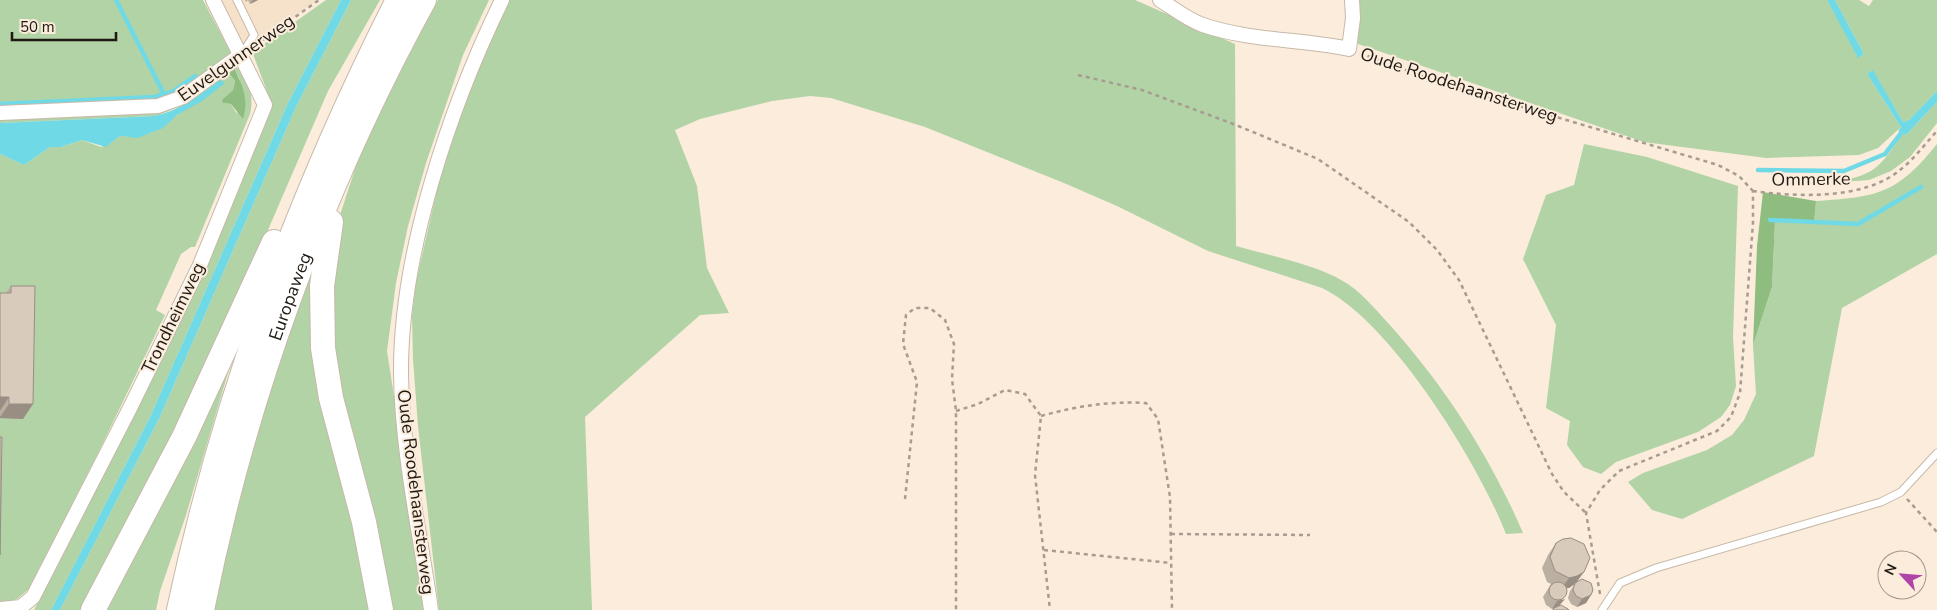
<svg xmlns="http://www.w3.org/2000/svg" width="1937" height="610" viewBox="0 0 1937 610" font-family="'Nunito Sans',sans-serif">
<rect width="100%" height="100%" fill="#fbecdb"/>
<!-- built -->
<path fill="#f6e1cb" d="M 210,0 L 318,0 L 240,56 Z"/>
<!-- green -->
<path fill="#b1d3a6" d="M 0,0 L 203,0 L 231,53 L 174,96 L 151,101 L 0,107 Z
M 326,0 L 341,0 L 288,103 L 151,415 L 51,610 L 34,610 L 139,406 L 185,309 L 268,112 L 270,99 L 253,54 L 257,49 Z
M 351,0 L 380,0 L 328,91 L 236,304 L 88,610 L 60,610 L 159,419 L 296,107 Z
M 438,0 L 489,0 L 463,55 L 426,163 L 408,226 L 396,283 L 387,351 L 427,610 L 386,610 L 326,320 L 339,218 L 359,157 L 387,97 Z
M 508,0 L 1135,0 L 1235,44 L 1236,246 C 1267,255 1314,264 1341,280 C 1360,290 1374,308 1388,323 C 1444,385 1490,456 1523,533 L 1506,534 C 1479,464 1390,320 1322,288 L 1208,251 L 1117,206 L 1064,183 L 925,127 L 831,98 L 810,96 L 772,101 L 700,119 L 675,130 L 697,186 L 707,268 L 729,313 L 700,315 L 585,417 L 592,610 L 439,610 L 418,426 L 413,359 L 412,316 L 416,282 L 444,159 L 473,76 Z
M 1358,0 L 1827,0 L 1859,57 L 1864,54 L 1835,0 L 1859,0 L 1869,6 L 1873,0 L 1937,0 L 1937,91 L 1909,120 L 1903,122 L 1873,71 L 1867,74 L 1901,127 L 1878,148 L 1859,155 L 1766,158 L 1644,142 L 1358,44 Z
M 236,67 C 250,76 254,99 250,114 L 195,247 L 191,247 L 181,254 L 156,310 L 165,315 L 98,453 L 29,589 L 17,599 L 0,604 L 0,154 L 24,165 L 50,147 L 61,147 L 82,140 L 101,147 L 111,143 L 120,136 C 147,139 157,131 177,115 C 184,109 194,105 202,100 C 185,99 171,113 154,116 L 0,123 L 0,119 L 153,112 L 228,72 L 235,81 L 233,90 L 223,100 L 223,103 L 231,104 L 237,114 L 240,80 L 234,68 Z
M 1937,102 L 1937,123 L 1910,157 L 1891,171 L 1869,180 L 1829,183 C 1874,176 1879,169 1903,133 L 1906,135 Z
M 1584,144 L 1647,157 L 1738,186 L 1733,337 L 1736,386 L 1730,405 L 1721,417 L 1698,432 L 1616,462 L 1601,474 L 1583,467 L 1567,445 L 1570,421 L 1546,408 L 1556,325 L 1523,259 L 1546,195 L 1574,185 Z
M 1937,144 L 1937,254 L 1842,308 L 1814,456 L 1682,519 L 1652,510 L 1628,482 L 1643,473 L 1707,450 L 1732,435 L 1744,420 L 1756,394 L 1753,345 L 1772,287 L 1775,222 L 1814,224 L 1816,201 C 1878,197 1897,194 1937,144 Z
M 325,225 L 317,278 L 376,610 L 210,610 L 238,487 Z
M 235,349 L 186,515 L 160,591 L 156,610 L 102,610 Z"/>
<!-- forest -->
<path fill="#8fbd80" d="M 234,68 C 243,86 249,100 243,119 L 231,104 L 223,103 L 222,100 L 233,90 L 235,81 L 228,72 Z
M 1763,192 L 1816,201 L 1814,224 L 1775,222 L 1772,287 L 1753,345 L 1757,246 Z"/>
<!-- water -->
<path fill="#70d9e6" d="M 341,0 L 351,0 L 296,107 L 159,419 L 60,610 L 51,610 L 151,415 L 288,103 Z
M 1827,0 L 1835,0 L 1864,54 L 1858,58 Z
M 1873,70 L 1903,122 L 1909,120 L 1937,91 L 1937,102 L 1906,135 L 1898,131 L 1901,127 L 1867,74 Z
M 220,80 L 225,83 L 202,101 L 177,115 L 163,128 L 138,138 L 120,136 L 106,147 L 82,140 L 61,147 L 50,147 L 24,165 L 0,154 L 0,123 L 154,116 C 179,111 200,95 220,80 Z"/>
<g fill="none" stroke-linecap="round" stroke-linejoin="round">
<!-- stream -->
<path stroke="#70d9e6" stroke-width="4.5" d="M 116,0 L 164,94
M 0,104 L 154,97 L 172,92 L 195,76
M 1758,170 L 1844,171 L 1885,154 L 1902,132
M 1770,220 L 1858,224 L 1921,187"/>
<defs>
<path id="lane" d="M 237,0 L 254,35 L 242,54
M 1602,610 L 1620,583 L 1656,568 L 1881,502 L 1901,492 L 1937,453"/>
<path id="street" d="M 1160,0 C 1173,8 1188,20 1203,25 C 1250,41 1302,39 1349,49 L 1353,18 L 1352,0
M 0,113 L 158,106 L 183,97 L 242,54
M 0,609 L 21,607 L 33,597 L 130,408 L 200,265 L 265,105 L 213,0
M 431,610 C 420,532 402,453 401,374 C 400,254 450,107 502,0"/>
<g id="highway">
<path d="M 331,222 L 322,286 L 323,348 L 331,398 L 364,522 L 381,610"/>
<path d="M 93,610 L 184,437 L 274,242"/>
<path d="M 179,610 C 224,398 300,193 398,0"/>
<path id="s1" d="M 202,610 C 244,398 320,190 424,0"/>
</g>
</defs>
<!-- lane casing -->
<use href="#lane" stroke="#c7b9a9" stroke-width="9"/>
<!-- street casing -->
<use href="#street" stroke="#c7b9a9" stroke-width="16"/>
<!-- highway casing -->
<use href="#highway" stroke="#c7b9a9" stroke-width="26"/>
<!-- path -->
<path stroke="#a79c8f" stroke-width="2.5" stroke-dasharray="4 4" stroke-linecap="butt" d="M 263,40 L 319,0
M 1360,53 L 1435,81 L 1718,165 L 1739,176 L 1753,191
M 1078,75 L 1142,90 L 1236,125 L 1318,159 L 1409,222 L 1437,250 L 1459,280 L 1552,474 L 1564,492 L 1586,513
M 1753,191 C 1797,197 1864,200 1900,170 C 1914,159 1925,144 1937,131
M 956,411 L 978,404 L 1005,390 L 1025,394 L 1041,416 L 1035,475 L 1050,610
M 1041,416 C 1077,406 1109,401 1146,403 L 1158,419 L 1170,497 L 1172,610
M 905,499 L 917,382 L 903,344 L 906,315 L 915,308 L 930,308 L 945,320 L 954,344 L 952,379 L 956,411 L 956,610
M 1907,499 L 1937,532
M 1171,534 L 1310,535
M 1044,550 L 1171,563
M 1600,594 L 1586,513 L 1600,490 L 1619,471 L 1717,431 L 1731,417 L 1740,393 L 1753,223 L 1753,191"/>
<!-- lane -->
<use href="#lane" stroke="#fff" stroke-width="7"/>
<!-- street -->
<use href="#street" stroke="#fff" stroke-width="14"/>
<!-- highway -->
<use href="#highway" stroke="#fff" stroke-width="24"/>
</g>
<!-- wall -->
<path fill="#bbafa1" d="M 245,0 L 258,0 L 250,4 L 248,0 L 246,2 Z
M 11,286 L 33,404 L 23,419 L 0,418 L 0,293 L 6,293 Z
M 1556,543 L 1577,583 L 1591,595 L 1586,603 L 1577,607 L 1571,604 L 1568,598 L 1570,591 L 1575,584 L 1569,588 L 1567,588 L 1559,606 L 1569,610 L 1553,610 L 1554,608 L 1559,606 L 1552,609 L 1546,605 L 1543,597 L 1551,584 L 1547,582 L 1542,568 L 1548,555 Z"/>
<!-- shaded-wall -->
<path fill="#988e83" d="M 253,0 L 258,0 L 250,4 Z
M 0,397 L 9,397 L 0,411 Z
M 9,404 L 33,404 L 23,419 L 0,418 L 0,417 Z
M 1584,572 L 1576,583 L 1569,588 L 1561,589 L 1569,578 Z
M 1591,595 L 1586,603 L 1577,607 L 1582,599 Z
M 1565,599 L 1559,606 L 1552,609 L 1557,601 Z"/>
<!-- building -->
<path fill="#d9cbbb" stroke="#988e83" d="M 11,286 L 35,286 L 33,404 L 9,404 L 9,397 L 0,397 L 0,293 L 11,293 Z
M 0,437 L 2,437 L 0,555 Z
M 1571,538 L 1584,544 L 1590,558 L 1584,572 L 1577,576 L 1569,578 L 1555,571 L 1550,557 L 1556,543 L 1563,539 Z
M 1582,579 L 1591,583 L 1593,590 L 1591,595 L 1582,599 L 1576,596 L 1573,590 L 1575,583 Z
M1549 591a9 9 0 1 1 18 0a9 9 0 1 1-18 0Z
M 1561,605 L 1568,609 L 1569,610 L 1553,610 L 1554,608 Z"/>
<g text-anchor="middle" stroke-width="4" stroke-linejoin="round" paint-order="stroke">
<!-- street labels -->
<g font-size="18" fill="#1e1913" stroke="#fbecdb">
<text transform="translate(236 58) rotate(-35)" y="6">Euvelgunnerweg</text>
<text transform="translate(1459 85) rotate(18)" y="6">Oude Roodehaansterweg</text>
<text transform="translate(1811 179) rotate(-1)" y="6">Ommerke</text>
<text dy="6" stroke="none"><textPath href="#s1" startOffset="326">Europaweg</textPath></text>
<text transform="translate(173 318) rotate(-64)" y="6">Trondheimweg</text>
<text transform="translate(416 492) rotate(83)" y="6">Oude Roodehaansterweg</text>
</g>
</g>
<!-- north arrow -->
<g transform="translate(1902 575) rotate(296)"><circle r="24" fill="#fbecdb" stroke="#a3988b"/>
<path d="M0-4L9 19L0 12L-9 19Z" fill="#af45a7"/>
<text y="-8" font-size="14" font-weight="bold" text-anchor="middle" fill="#1e1913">N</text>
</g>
<!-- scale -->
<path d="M12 32v8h104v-8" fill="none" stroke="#1e1913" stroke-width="2.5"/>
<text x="20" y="32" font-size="15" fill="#1e1913" stroke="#fbecdb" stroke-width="4" paint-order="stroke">50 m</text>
</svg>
